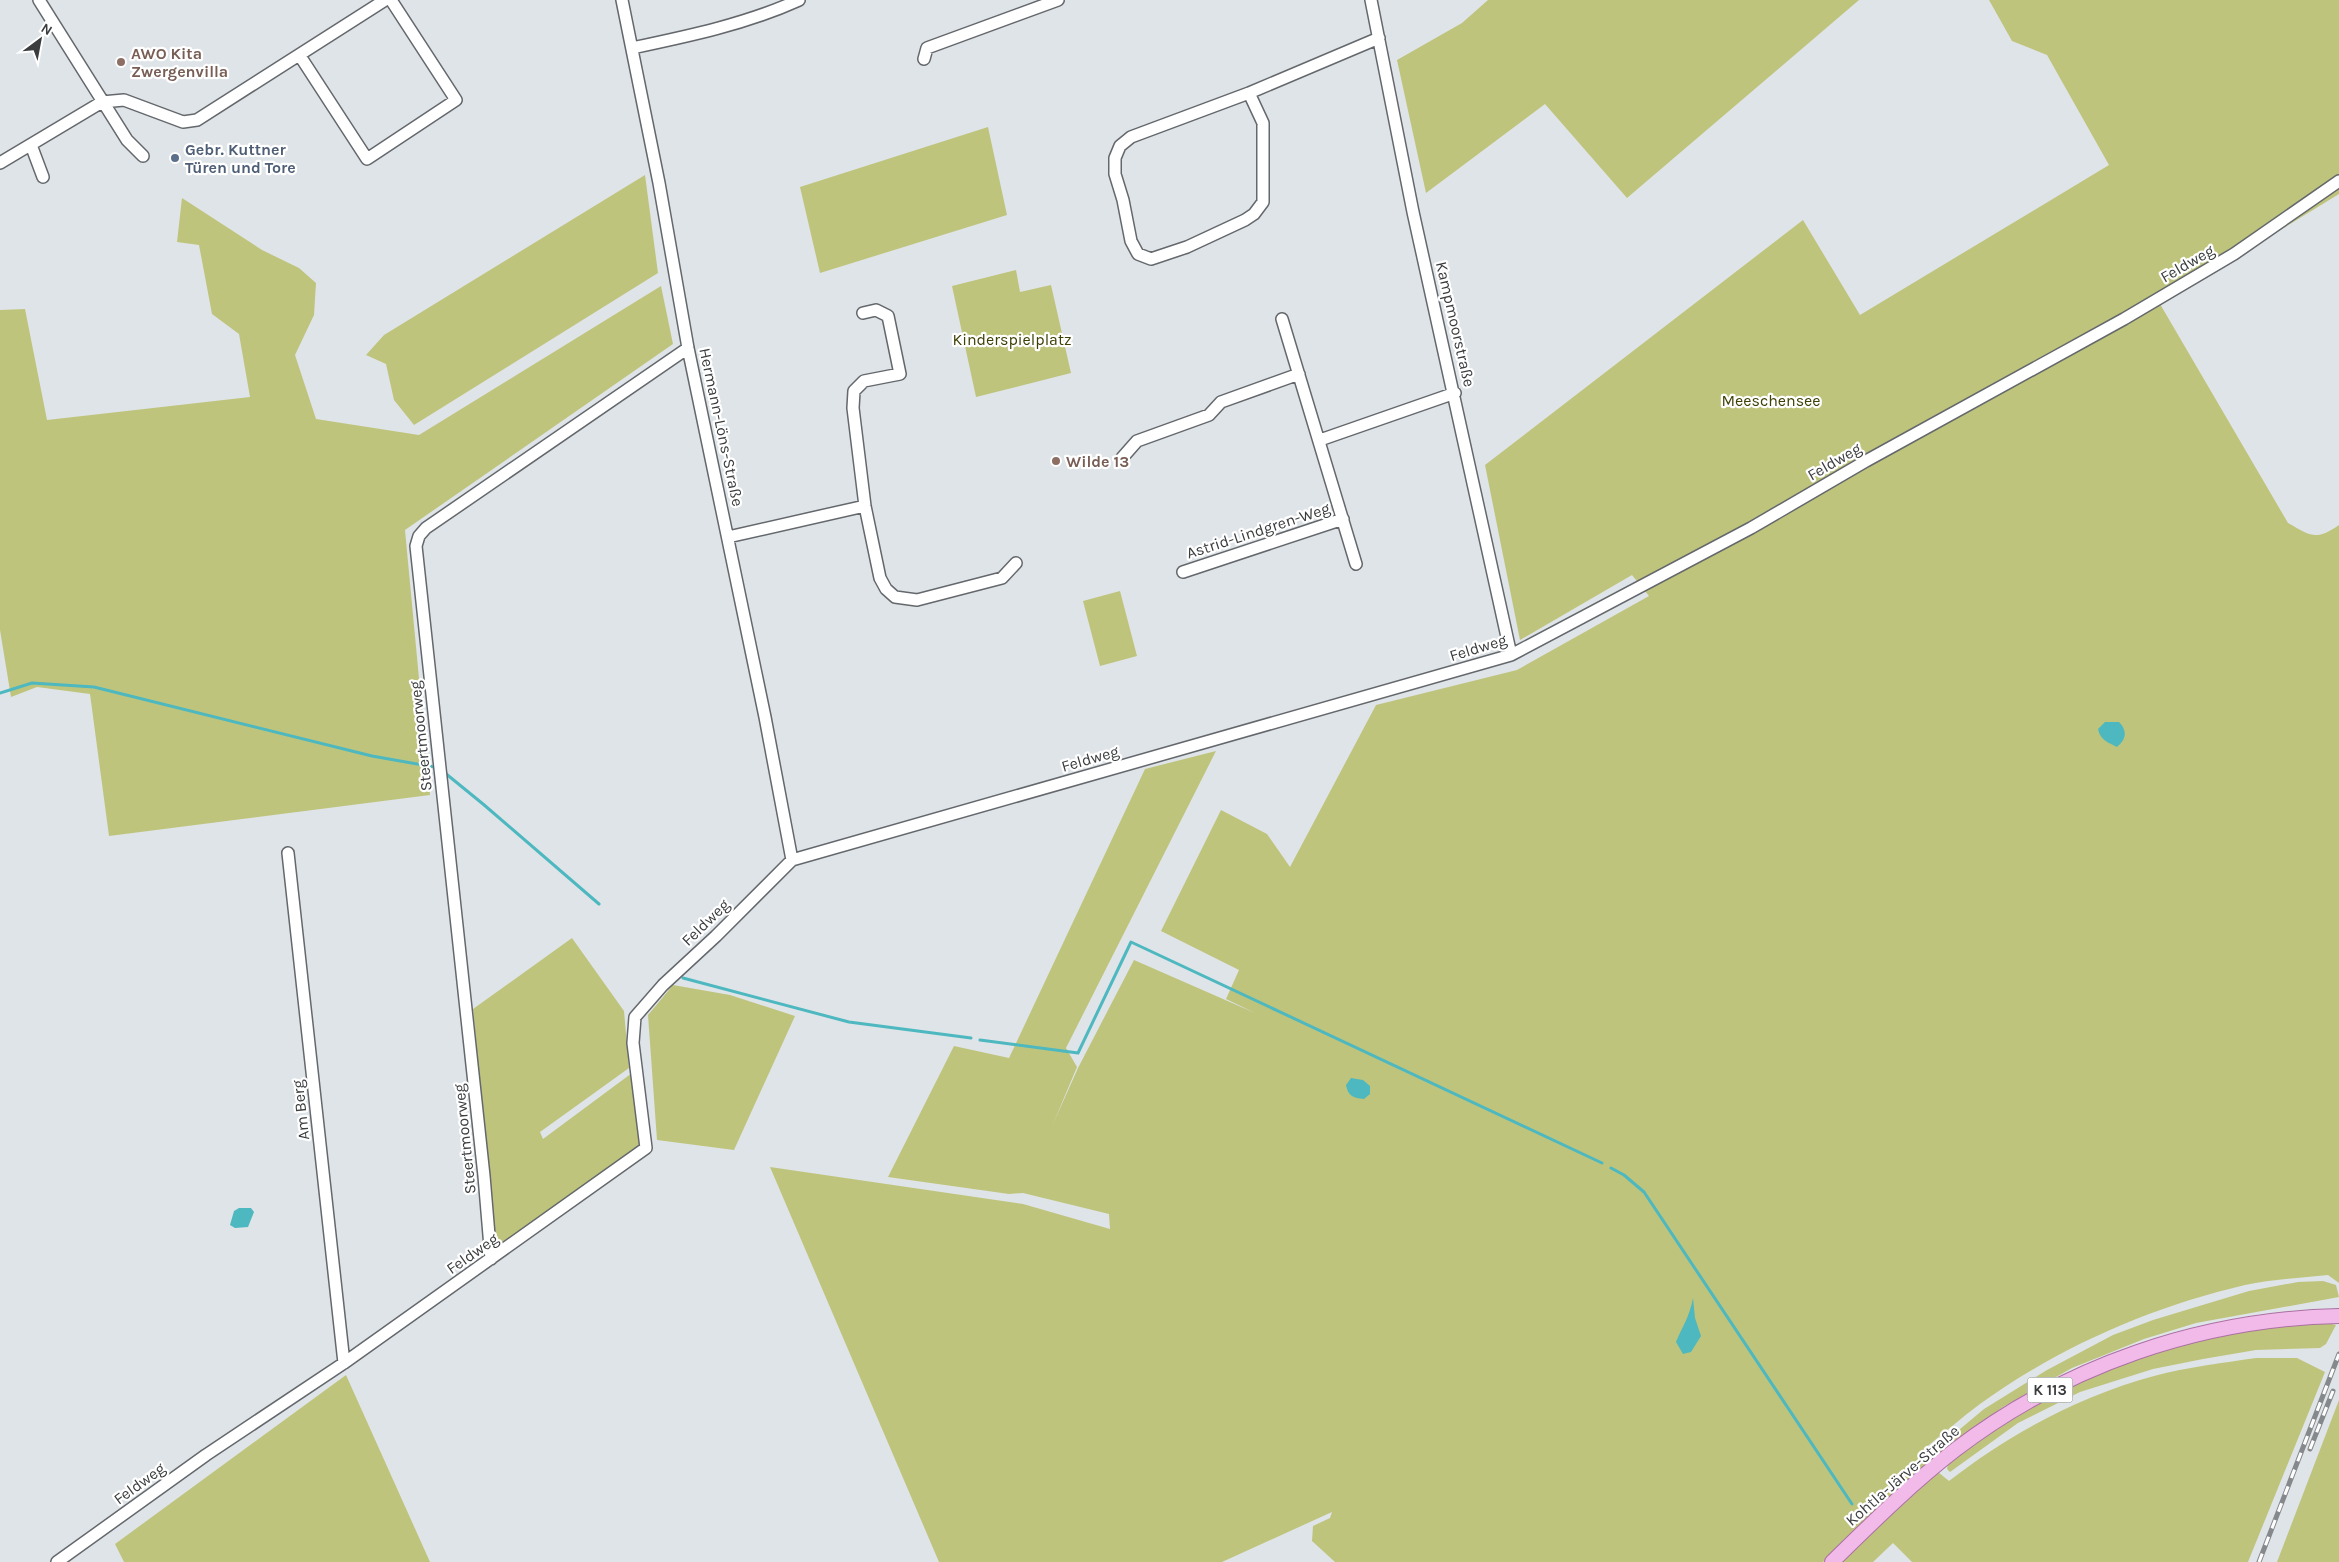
<svg xmlns="http://www.w3.org/2000/svg" width="2339" height="1562" viewBox="0 0 2339 1562" font-family="Karla,sans-serif">
<rect width="100%" height="100%" fill="#dfe4e8"/>
<!-- green -->
<path fill="#bfc47c" d="M 1488,0 L 1859,0 L 1627,198 L 1545,104 L 1426,193 L 1397,60 L 1462,23 Z
M 1989,0 L 2339,0 L 2339,194 L 2160,304 L 2288,523 C 2311,536 2316,541 2339,525 L 2339,1283 L 2328,1275 C 2301,1278 2272,1279 2245,1285 C 2151,1307 2059,1347 1980,1404 C 1961,1418 1943,1434 1924,1449 L 1930,1459 L 1928,1463 L 1823,1562 L 1335,1562 L 1312,1541 L 1313,1526 L 1330,1518 L 1332,1512 L 1222,1562 L 939,1562 L 770,1167 L 1023,1204 L 1110,1229 L 1109,1214 L 1023,1193 L 1009,1194 L 888,1177 L 954,1046 L 1009,1058 L 1145,769 L 1216,751 L 1066,1048 L 1077,1067 L 1053,1124 L 1078,1068 L 1134,960 L 1255,1013 L 1226,999 L 1239,970 L 1161,931 L 1221,810 L 1267,834 L 1290,867 L 1376,705 L 1517,670 L 1649,596 L 1632,575 L 1520,640 L 1485,465 L 1803,220 L 1860,315 L 2109,165 L 2047,55 L 2012,41 Z
M 988,127 L 1007,215 L 820,273 L 800,187 Z
M 645,175 L 658,273 L 414,425 L 394,400 L 386,364 L 366,355 L 384,335 Z
M 182,198 L 262,250 L 299,268 L 316,283 L 314,315 L 295,355 L 316,419 L 419,435 L 661,286 L 673,344 L 405,530 L 430,795 L 109,836 L 90,694 L 37,687 L 11,697 L 0,630 L 0,310 L 25,309 L 47,420 L 250,397 L 239,334 L 212,314 L 199,245 L 177,242 Z
M 1016,270 L 1020,292 L 1051,285 L 1071,373 L 976,397 L 952,286 Z
M 1120,591 L 1137,656 L 1100,666 L 1083,601 Z
M 572,938 L 624,1011 L 629,1068 L 540,1132 L 543,1139 L 632,1073 L 641,1144 L 496,1249 L 473,1009 Z
M 673,985 L 730,995 L 795,1016 L 734,1150 L 657,1140 L 648,1015 Z
M 2323,1281 L 2336,1285 L 2339,1297 L 2196,1323 L 2144,1339 L 2072,1368 L 2003,1407 L 1941,1454 L 1935,1450 L 1984,1409 L 2047,1370 L 2113,1335 L 2153,1320 L 2249,1291 L 2298,1282 Z
M 2320,1321 L 2336,1325 L 2326,1344 L 2320,1348 L 2256,1350 L 2203,1359 L 2153,1369 L 2080,1392 L 2018,1423 L 1950,1472 L 1947,1469 L 1948,1464 C 2021,1407 2108,1359 2199,1338 C 2238,1329 2280,1327 2320,1321 Z
M 2256,1358 L 2297,1358 L 2325,1372 L 2248,1562 L 1912,1562 L 1893,1543 L 1873,1562 L 1841,1562 L 1938,1472 L 1949,1481 C 2009,1434 2080,1396 2154,1376 C 2188,1367 2222,1363 2256,1358 Z
M 346,1375 L 430,1562 L 124,1562 L 115,1544 Z
M 2339,1400 L 2339,1562 L 2277,1562 Z"/>
<!-- water -->
<path fill="#4db8bf" d="M 2105,722 L 2119,722 C 2127,730 2127,739 2117,747 C 2109,743 2100,740 2098,729 Z
M 1351,1078 L 1363,1080 L 1370,1086 L 1370,1094 L 1364,1099 C 1353,1098 1348,1096 1346,1085 Z
M 239,1208 L 251,1208 L 254,1212 L 248,1227 L 235,1228 L 230,1225 L 234,1211 Z
M 1693,1298 L 1695,1318 L 1701,1336 L 1691,1352 L 1683,1354 L 1676,1342 C 1683,1325 1689,1318 1693,1298 Z"/>
<g fill="none" stroke-linecap="round" stroke-linejoin="round">
<!-- stream -->
<path stroke="#4db8bf" stroke-width="3" d="M 0,693 L 32,683 L 94,687 L 372,756 L 434,767
M 445,773 L 483,804 L 599,904
M 683,978 L 849,1022 L 971,1038
M 980,1040 L 1078,1053 L 1131,942 L 1602,1163
M 1611,1168 L 1624,1175 L 1644,1192 L 1852,1504"/>
<defs>
<path id="minor" d="M 39,0 L 127,140 L 143,156
M 622,0 L 659,183 L 688,348 L 765,717 L 792,860
M 1371,0 L 1413,212 L 1511,655
M 632,48 C 689,36 746,24 799,0
M 300,56 L 367,159 L 456,100 L 391,0
M 924,59 L 927,48 L 1058,0
M 1249,93 L 1263,123 L 1263,202 L 1254,214 L 1245,220 L 1187,247 L 1151,259 L 1138,254 L 1131,241 L 1123,200 L 1115,174 L 1115,158 L 1120,146 L 1131,137 L 1249,93 L 1379,38
M 31,145 L 43,177
M 0,163 L 102,102 L 124,100 L 183,122 L 197,120 L 385,0
M 863,313 L 876,310 L 888,316 L 900,374 L 864,381 L 854,391 L 853,408 L 865,506 L 880,578 L 886,589 L 895,597 L 917,600 L 1002,578 L 1016,563
M 1282,319 L 1356,564
M 1320,440 L 1455,393
M 1122,458 L 1137,441 L 1209,415 L 1221,402 L 1299,374
M 728,537 L 865,506
M 1183,572 L 1343,519
M 288,853 L 344,1363
M 491,1259 L 484,1176 L 416,546 L 419,536 L 426,528 L 688,348
M 57,1562 L 206,1455 L 344,1363 L 646,1148 L 633,1043 L 635,1017 L 663,985 L 716,936 L 792,860 L 1511,655 L 1751,528 L 1866,461 L 2124,319 L 2234,254 L 2339,181"/>
<path id="major" d="M 1832,1562 C 1872,1523 1911,1484 1955,1450 C 2066,1365 2201,1319 2339,1316"/>
</defs>
<!-- minor casing -->
<use href="#minor" stroke="#64686c" stroke-width="14"/>
<!-- major casing -->
<use href="#major" stroke="#ab70a3" stroke-width="16"/>
<!-- minor -->
<use href="#minor" stroke="#fff" stroke-width="11"/>
<!-- major -->
<use href="#major" stroke="#f1bae9" stroke-width="14"/>
<defs>
<path id="rail" d="M 2310,1449 L 2333,1391
M 2259,1562 L 2339,1354"/>
</defs>
<!-- rail casing -->
<use href="#rail" stroke="#86898c" stroke-width="5"/>
<!-- rail -->
<use href="#rail" stroke="#fff" stroke-width="3" stroke-dasharray="9" stroke-linecap="butt"/>
</g>
<!-- markers -->
<g fill="#8d6e63" stroke="#fff" stroke-width="2">
<circle cx="121" cy="62" r="5"/>
<circle cx="1056" cy="461" r="5"/>
</g>
<circle fill="#5c6f8a" stroke="#fff" stroke-width="2" cx="175" cy="158" r="5"/>
<g text-anchor="middle" stroke-width="4.5" stroke-linejoin="round" paint-order="stroke">
<!-- shield labels -->
<rect fill="#fff" stroke="#757678" stroke-width="1" x="2027.5" y="1377.5" width="45" height="25" rx="4"/>
<g font-size="15" font-weight="bold" fill="#3a3c3e">
<text x="2050" y="1395">K 113</text>
</g>
<!-- education labels -->
<g font-size="16" font-weight="bold" fill="#785e54" stroke="#fff" text-anchor="start">
<text x="131" y="59">AWO Kita<tspan x="131" dy="18">Zwergenvilla</tspan></text>
<text x="1066" y="467">Wilde 13</text>
</g>
<!-- service labels -->
<g font-size="16" font-weight="bold" fill="#4e5e75" stroke="#fff" text-anchor="start">
<text x="185" y="155">Gebr. Kuttner<tspan x="185" dy="18">Türen und Tore</tspan></text>
</g>
<!-- street labels -->
<g font-size="16" fill="#3a3c3e" stroke="#fff">
<text transform="translate(2187 263) rotate(-30)" y="6">Feldweg</text>
<text transform="translate(1456 324) rotate(77)" y="6">Kampmoorstraße</text>
<text transform="translate(722 427) rotate(78)" y="6">Hermann-Löns-Straße</text>
<text transform="translate(1834 461) rotate(-30)" y="6">Feldweg</text>
<text transform="translate(1258 530) rotate(-18)" y="6">Astrid-Lindgren-Weg</text>
<text transform="translate(1478 647) rotate(-17)" y="6">Feldweg</text>
<text transform="translate(420 736) rotate(-96)" y="6">Steertmoorweg</text>
<text transform="translate(1090 758) rotate(-16)" y="6">Feldweg</text>
<text transform="translate(705 922) rotate(-44)" y="6">Feldweg</text>
<text transform="translate(300 1110) rotate(-96)" y="6">Am Berg</text>
<text transform="translate(464 1139) rotate(-96)" y="6">Steertmoorweg</text>
<text transform="translate(472 1253) rotate(-35)" y="6">Feldweg</text>
<text transform="translate(1902 1475) rotate(-41)" y="6">Kohtla-Järve-Straße</text>
<text transform="translate(139 1483) rotate(-36)" y="6">Feldweg</text>
</g>
<!-- park labels -->
<g font-size="16" fill="#3e4004" stroke="#fff">
<text x="1012" y="345">Kinderspielplatz</text>
<text x="1771" y="406">Meeschensee</text>
</g>
</g>
<!-- north arrow -->
<g transform="translate(40 40) rotate(32)" stroke="#ffffff" stroke-width="4" paint-order="stroke">
<path d="M0-4L9 19L0 12L-9 19Z" fill="#3a3c3e"/>
<text y="-8" font-size="14" font-weight="bold" text-anchor="middle" fill="#3a3c3e">N</text>
</g>
</svg>
